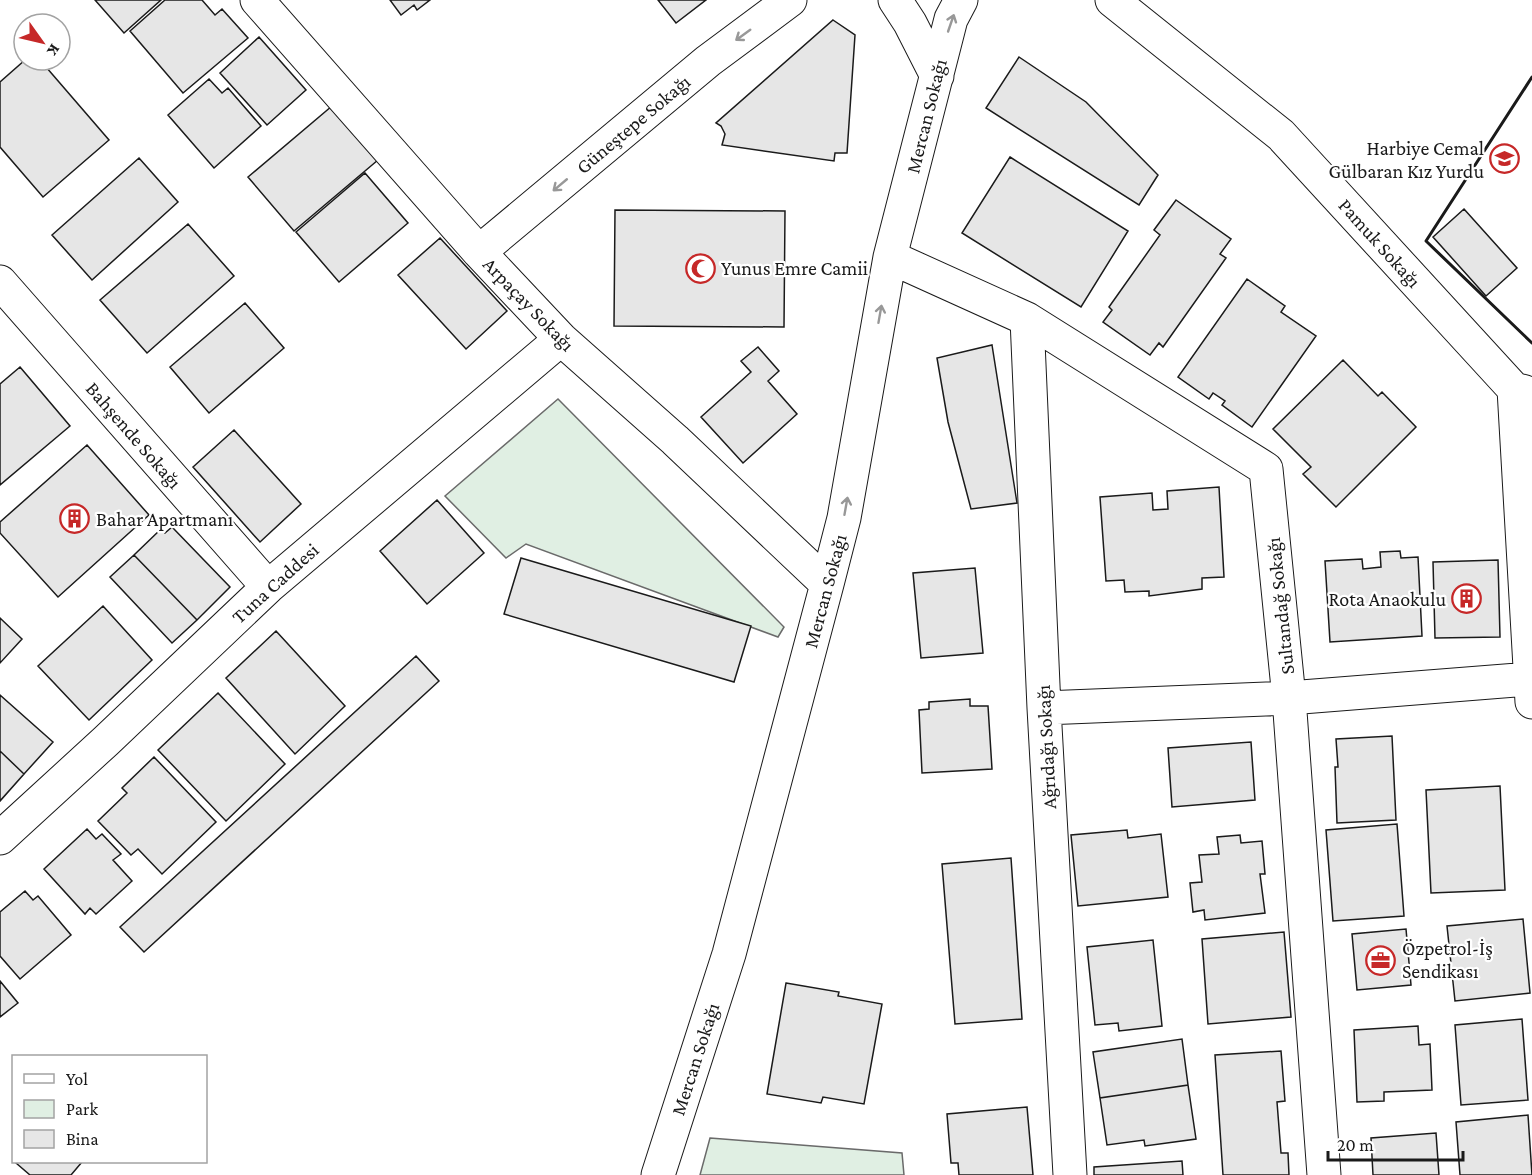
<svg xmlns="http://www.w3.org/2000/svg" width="1532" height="1175" viewBox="0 0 1532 1175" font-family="'Crimson Pro',serif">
<rect width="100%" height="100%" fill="#fff"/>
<!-- green -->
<path fill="#e0efe3" stroke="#6a6a6a" stroke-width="1.5" d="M 558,399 L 784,627 L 778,637 L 526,544 L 506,558 L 445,496 Z
M 710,1138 L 902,1153 L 904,1175 L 700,1175 Z"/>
<!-- building -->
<path fill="#e6e6e6" stroke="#1a1a1a" stroke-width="1.5" d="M 95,0 L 161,0 L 124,33 Z
M 165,0 L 202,0 L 215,15 L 222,9 L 248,38 L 183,93 L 130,31 Z
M 390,0 L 430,0 L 417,10 L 414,5 L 401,15 Z
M 658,0 L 706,0 L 676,23 Z
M 833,20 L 855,35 L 847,153 L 835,153 L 834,161 L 722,145 L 725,134 L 721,126 L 716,123 Z
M 259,37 L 306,90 L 267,125 L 220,73 Z
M 1019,57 L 1086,102 L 1158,175 L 1139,205 L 986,108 Z
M 25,60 L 40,60 L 109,140 L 43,197 L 0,147 L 0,82 Z
M 209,79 L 222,93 L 228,88 L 261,126 L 214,168 L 168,115 Z
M 332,106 L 378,160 L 294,231 L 248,177 Z
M 1010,157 L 1128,231 L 1081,307 L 962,233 Z
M 139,158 L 178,202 L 92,280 L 52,235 Z
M 365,173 L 408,223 L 339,282 L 296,232 Z
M 1176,200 L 1231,239 L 1220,254 L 1226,258 L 1163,347 L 1159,343 L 1150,355 L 1103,322 L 1112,310 L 1109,307 L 1160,235 L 1154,230 Z
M 1464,209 L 1517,268 L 1486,296 L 1433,237 Z
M 615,210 L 785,211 L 784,327 L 614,326 Z
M 188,224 L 234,276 L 147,353 L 100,300 Z
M 440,238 L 507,311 L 466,349 L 398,275 Z
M 1247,279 L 1285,306 L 1281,312 L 1316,336 L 1252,427 L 1222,405 L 1225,401 L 1213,393 L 1209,399 L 1178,377 Z
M 245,303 L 284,348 L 209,413 L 170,367 Z
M 992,345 L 1017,503 L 971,509 L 948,422 L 937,358 Z
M 758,347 L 779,371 L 768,381 L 797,414 L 743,463 L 701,417 L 751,372 L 741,361 Z
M 1343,360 L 1378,396 L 1382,392 L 1416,427 L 1336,507 L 1303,474 L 1311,467 L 1273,429 Z
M 20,367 L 70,426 L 0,485 L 0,384 Z
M 234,430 L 301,504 L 260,542 L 193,467 Z
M 87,445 L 149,515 L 58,597 L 0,533 L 0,522 Z
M 1219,487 L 1224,577 L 1202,578 L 1202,589 L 1149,596 L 1149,591 L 1125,592 L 1124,580 L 1106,581 L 1100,497 L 1152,493 L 1153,510 L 1168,509 L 1167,491 Z
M 437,500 L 484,553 L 427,604 L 380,551 Z
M 172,527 L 230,587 L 197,620 L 134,555 L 161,529 L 165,533 Z
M 1400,551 L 1401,558 L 1418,557 L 1422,636 L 1330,642 L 1325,561 L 1362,559 L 1363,569 L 1381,567 L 1380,552 Z
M 134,555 L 197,620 L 172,643 L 110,577 Z
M 521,558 L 751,626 L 734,682 L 504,614 Z
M 1498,560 L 1500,637 L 1435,638 L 1433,562 Z
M 975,568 L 983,653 L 921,658 L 913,573 Z
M 103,606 L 152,660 L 89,720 L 38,666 Z
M 0,618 L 22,639 L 0,663 Z
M 276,631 L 345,706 L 295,754 L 226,678 Z
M 416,656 L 439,681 L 144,952 L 120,927 Z
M 218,693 L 285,764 L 226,821 L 158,750 Z
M 0,695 L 53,742 L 24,774 L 0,751 Z
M 970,699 L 970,706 L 988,706 L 992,769 L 922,773 L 919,710 L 929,709 L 929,702 Z
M 1392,736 L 1396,820 L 1337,823 L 1335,767 L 1338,767 L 1336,739 Z
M 1251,742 L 1255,800 L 1172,807 L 1168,748 Z
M 0,751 L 24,774 L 0,801 Z
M 154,757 L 216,822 L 162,874 L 138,849 L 131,855 L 98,821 L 127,793 L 122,788 Z
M 1500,786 L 1505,890 L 1431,893 L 1426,790 Z
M 1397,824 L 1404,916 L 1333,921 L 1326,830 Z
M 87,829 L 96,839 L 102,834 L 121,854 L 113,860 L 132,881 L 96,914 L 90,908 L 85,914 L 44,869 Z
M 1127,830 L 1128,838 L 1161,834 L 1168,897 L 1078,906 L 1071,835 Z
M 1240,835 L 1241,843 L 1262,841 L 1265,874 L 1260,874 L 1265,913 L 1205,920 L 1204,910 L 1193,912 L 1190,883 L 1202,882 L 1199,855 L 1219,854 L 1217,837 Z
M 1011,858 L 1022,1019 L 955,1024 L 942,864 Z
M 25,891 L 33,900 L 38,896 L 71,935 L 20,979 L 0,956 L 0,912 Z
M 1523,919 L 1530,993 L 1455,1001 L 1447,926 Z
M 1406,929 L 1411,985 L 1357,990 L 1352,934 Z
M 1284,932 L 1291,1017 L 1208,1024 L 1202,939 Z
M 1153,940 L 1162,1026 L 1119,1031 L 1118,1023 L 1095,1025 L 1087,947 Z
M 0,981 L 18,1003 L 0,1017 Z
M 786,983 L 839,992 L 838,996 L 882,1004 L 864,1104 L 823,1097 L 821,1103 L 767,1094 Z
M 1522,1019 L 1528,1100 L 1461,1105 L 1455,1025 Z
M 1418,1026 L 1419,1045 L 1430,1044 L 1432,1090 L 1384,1092 L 1384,1101 L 1357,1102 L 1354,1030 Z
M 1182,1039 L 1188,1085 L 1100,1098 L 1093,1052 Z
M 1281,1051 L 1285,1101 L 1277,1102 L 1281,1153 L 1288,1153 L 1289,1175 L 1223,1175 L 1215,1055 Z
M 1188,1085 L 1196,1139 L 1145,1146 L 1144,1140 L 1107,1145 L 1100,1098 Z
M 1027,1107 L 1033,1175 L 959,1175 L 958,1163 L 951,1163 L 947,1114 Z
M 1528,1115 L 1532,1175 L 1460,1175 L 1456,1122 Z
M 1436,1133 L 1439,1175 L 1373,1175 L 1371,1138 Z
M 1182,1161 L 1183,1175 L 1094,1175 L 1094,1167 Z
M 17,1162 L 82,1162 L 71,1175 L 30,1175 L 16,1163 Z"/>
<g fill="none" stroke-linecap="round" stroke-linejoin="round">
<defs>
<path id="minor" d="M 257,0 L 479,252 L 561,339 L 675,440 L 827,584
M 895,0 L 910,23 L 937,76
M 1112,0 L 1281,135 L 1514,389 L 1525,392 L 1532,397
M 479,252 L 708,61 L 790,0
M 890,257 L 1027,319 L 1266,469 L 1289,698 L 1324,1175
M 0,282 L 268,587
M 1027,319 L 1044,708 L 1070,1175
M 1514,389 L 1532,702
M 1044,708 L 1289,698 L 1530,679
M 0,838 L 106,741 L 268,587 L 561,339
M 658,1175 L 729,954 L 827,584 L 844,518 L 890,257 L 951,19 L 961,0"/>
</defs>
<!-- minor casing -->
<use href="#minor" stroke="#1a1a1a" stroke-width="35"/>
<!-- minor -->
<use href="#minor" stroke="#fff" stroke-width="33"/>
<!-- wall -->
<path stroke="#1a1a1a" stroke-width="3" d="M 1532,77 L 1426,241 L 1532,343"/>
</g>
<!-- one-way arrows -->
<defs><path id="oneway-shaft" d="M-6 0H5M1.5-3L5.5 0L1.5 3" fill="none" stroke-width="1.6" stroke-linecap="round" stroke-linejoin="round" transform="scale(1.5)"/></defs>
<g stroke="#989898">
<use href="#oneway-shaft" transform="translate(951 23) rotate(-71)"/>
<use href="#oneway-shaft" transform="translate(743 35) rotate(144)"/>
<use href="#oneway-shaft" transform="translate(560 185) rotate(140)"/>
<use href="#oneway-shaft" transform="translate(880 314) rotate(-80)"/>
<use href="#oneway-shaft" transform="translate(846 506) rotate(-80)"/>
</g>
<!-- icons -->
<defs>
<symbol id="school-ring" viewBox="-11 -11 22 22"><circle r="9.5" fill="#fff" stroke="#c62828" stroke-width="1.5"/><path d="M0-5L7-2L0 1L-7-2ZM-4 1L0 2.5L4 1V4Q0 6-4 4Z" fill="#c62828"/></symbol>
<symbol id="mosque-ring" viewBox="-11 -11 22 22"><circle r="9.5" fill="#fff" stroke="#c62828" stroke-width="1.5"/><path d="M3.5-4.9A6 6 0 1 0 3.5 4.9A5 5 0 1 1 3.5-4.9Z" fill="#c62828"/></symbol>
<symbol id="building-ring" viewBox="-11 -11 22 22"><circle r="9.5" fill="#fff" stroke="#c62828" stroke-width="1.5"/><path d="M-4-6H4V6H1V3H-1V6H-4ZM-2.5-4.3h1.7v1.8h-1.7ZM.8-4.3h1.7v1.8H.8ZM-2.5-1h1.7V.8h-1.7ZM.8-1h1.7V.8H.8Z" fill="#c62828"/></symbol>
<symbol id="office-ring" viewBox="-11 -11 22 22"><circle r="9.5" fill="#fff" stroke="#c62828" stroke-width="1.5"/><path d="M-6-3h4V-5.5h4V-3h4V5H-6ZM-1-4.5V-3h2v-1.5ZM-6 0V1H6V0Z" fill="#c62828"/></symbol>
</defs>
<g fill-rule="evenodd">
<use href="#school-ring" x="1488" y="142" width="33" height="33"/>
<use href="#mosque-ring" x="684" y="252" width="33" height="33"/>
<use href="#building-ring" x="58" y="502" width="33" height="33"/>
<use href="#building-ring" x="1450" y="582" width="33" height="33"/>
<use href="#office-ring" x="1364" y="944" width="33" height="33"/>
</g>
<g text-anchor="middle" stroke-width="4.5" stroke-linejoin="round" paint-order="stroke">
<!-- street labels -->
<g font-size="20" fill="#1a1a1a" stroke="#fff">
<text transform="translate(926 116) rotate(-76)" y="7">Mercan Sokağı</text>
<text transform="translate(633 124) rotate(-40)" y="7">Güneştepe Sokağı</text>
<text transform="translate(1380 243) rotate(48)" y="7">Pamuk Sokağı</text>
<text transform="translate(529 304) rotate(46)" y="7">Arpaçay Sokağı</text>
<text transform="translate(134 435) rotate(49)" y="7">Bahşende Sokağı</text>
<text transform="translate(275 583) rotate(-42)" y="7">Tuna Caddesi</text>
<text transform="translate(825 591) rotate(-75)" y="7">Mercan Sokağı</text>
<text transform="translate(1280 606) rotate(-96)" y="7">Sultandağ Sokağı</text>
<text transform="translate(1046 747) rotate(-93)" y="7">Ağrıdağı Sokağı</text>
<text transform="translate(695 1059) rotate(-72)" y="7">Mercan Sokağı</text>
</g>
<!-- poi labels -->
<g font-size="20" fill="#1a1a1a" stroke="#fff" text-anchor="start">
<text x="1484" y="155" text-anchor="end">Harbiye Cemal<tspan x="1484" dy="23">Gülbaran Kız Yurdu</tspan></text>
<text x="721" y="275">Yunus Emre Camii</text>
<text x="96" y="526">Bahar Apartmanı</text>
<text x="1446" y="606" text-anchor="end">Rota Anaokulu</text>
<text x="1402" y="955">Özpetrol-İş<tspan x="1402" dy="23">Sendikası</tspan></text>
</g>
</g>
<!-- legend -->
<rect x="12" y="1055" width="195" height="108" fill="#ffffff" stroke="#a3a3a3" stroke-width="1.5"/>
<rect x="24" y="1074" width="30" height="9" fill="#ffffff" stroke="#a3a3a3" stroke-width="1.5"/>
<text x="66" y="1085" font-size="18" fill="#1a1a1a">Yol</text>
<rect x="24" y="1100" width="30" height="18" fill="#e0efe3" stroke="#a3a3a3" stroke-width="1.5"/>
<text x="66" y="1115" font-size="18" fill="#1a1a1a">Park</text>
<rect x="24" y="1130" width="30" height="18" fill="#e6e6e6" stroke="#a3a3a3" stroke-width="1.5"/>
<text x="66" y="1145" font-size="18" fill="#1a1a1a">Bina</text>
<!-- north arrow -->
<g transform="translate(42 42) rotate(124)"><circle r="28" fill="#ffffff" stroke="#a3a3a3" stroke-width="1.5"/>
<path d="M0-4.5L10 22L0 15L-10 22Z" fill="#c62828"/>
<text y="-9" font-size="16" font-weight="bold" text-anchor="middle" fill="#1a1a1a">K</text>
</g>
<!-- scale -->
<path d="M1328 1151v9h135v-9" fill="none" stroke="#1a1a1a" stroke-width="3"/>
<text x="1337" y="1151" font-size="18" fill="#1a1a1a" stroke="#ffffff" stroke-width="4.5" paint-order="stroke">20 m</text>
</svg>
